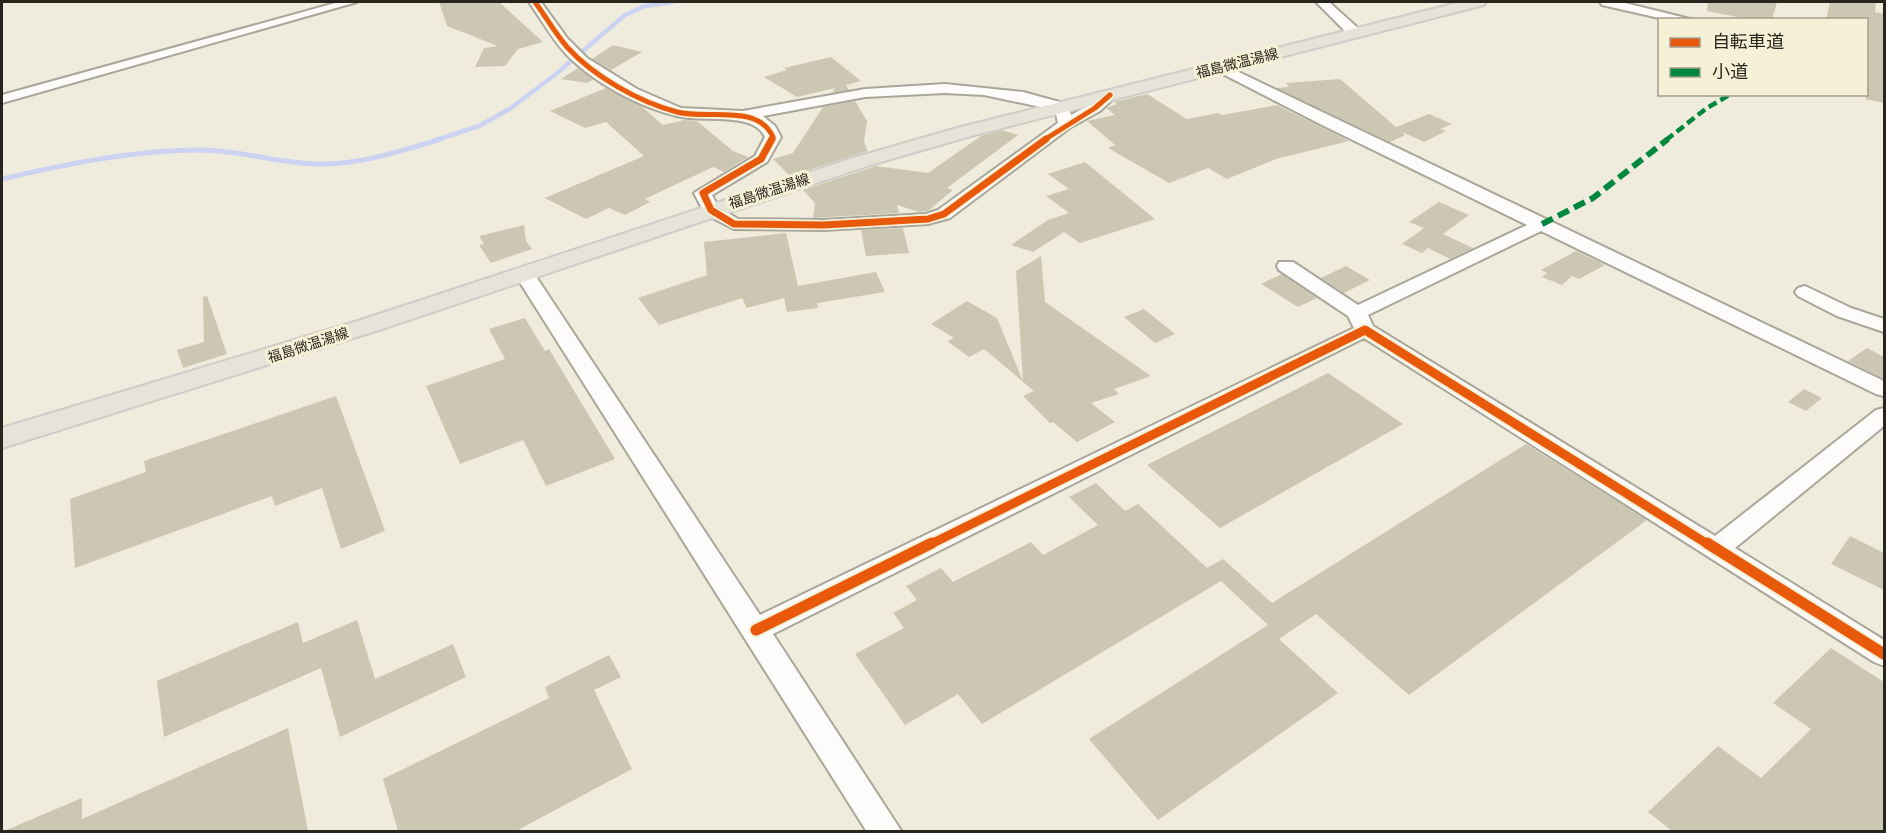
<svg xmlns="http://www.w3.org/2000/svg" width="1886" height="833" viewBox="0 0 1886 833" font-family="Lora,'Noto Sans JP',serif">
<rect width="100%" height="100%" fill="#efecdd"/>
<g fill="none" stroke-linecap="round" stroke-linejoin="round">
<!-- stream-far1 -->
<path stroke="#cbd2f2" stroke-width="4.5" d="M 436,140 L 479,126 L 511,108 L 556,74 L 625,15 L 645,6 L 672,2"/>
<!-- stream -->
<path stroke="#cbd2f2" stroke-width="5" d="M 2,179 C 67,164 133,150 200,150 C 239,150 277,163 317,164 C 359,165 401,151 441,139"/>
</g>
<!-- building -->
<path fill="#ccc7b2" d="M 439,2 L 499,2 L 543,42 L 518,49 L 505,66 L 475,67 L 484,48 L 498,46 L 447,26 Z
M 1708,2 L 1777,2 L 1772,20 L 1753,20 L 1707,11 Z
M 1830,2 L 1876,2 L 1875,12 L 1884,14 L 1884,103 L 1866,99 L 1866,20 L 1826,20 Z
M 613,45 L 642,52 L 611,70 L 592,59 Z
M 831,57 L 861,81 L 846,85 L 849,90 L 832,93 L 835,88 L 797,97 L 764,77 L 787,70 L 784,68 Z
M 578,68 L 593,80 L 587,83 L 561,79 Z
M 1340,79 L 1396,127 L 1429,114 L 1452,124 L 1440,129 L 1446,131 L 1424,142 L 1402,132 L 1405,135 L 1390,142 L 1276,88 L 1289,87 L 1286,83 Z
M 606,88 L 641,106 L 663,125 L 684,120 L 697,121 L 733,151 L 748,157 L 724,172 L 713,167 L 645,199 L 650,202 L 625,215 L 609,208 L 586,219 L 545,198 L 644,156 L 606,122 L 585,128 L 550,111 Z
M 1147,94 L 1187,119 L 1218,113 L 1222,115 L 1277,105 L 1349,141 L 1276,159 L 1227,179 L 1208,168 L 1169,183 L 1108,148 L 1115,145 L 1087,121 L 1115,115 L 1106,108 L 1117,104 L 1114,102 Z
M 855,101 L 867,121 L 864,142 L 868,151 L 790,176 L 773,159 L 793,153 L 823,107 Z
M 1002,130 L 1018,135 L 947,188 L 953,190 L 928,211 L 919,212 L 897,205 L 899,213 L 813,218 L 815,203 L 803,190 L 876,166 L 928,173 L 981,136 Z
M 1085,162 L 1155,219 L 1080,243 L 1064,232 L 1033,252 L 1011,245 L 1048,220 L 1069,213 L 1046,196 L 1069,189 L 1048,174 Z
M 1439,202 L 1469,215 L 1443,234 L 1473,248 L 1450,259 L 1428,248 L 1422,253 L 1402,244 L 1424,228 L 1409,222 Z
M 524,225 L 526,241 L 532,249 L 491,263 L 479,245 L 484,244 L 479,236 Z
M 903,228 L 909,253 L 866,256 L 861,230 Z
M 786,233 L 798,286 L 876,272 L 885,292 L 817,303 L 818,308 L 787,312 L 784,298 L 747,308 L 742,298 L 659,325 L 638,298 L 707,275 L 704,242 Z
M 1576,251 L 1605,265 L 1579,279 L 1572,276 L 1562,285 L 1542,277 L 1547,273 L 1541,270 Z
M 1041,256 L 1045,302 L 1151,376 L 1114,389 L 1119,394 L 1091,403 L 1115,422 L 1077,442 L 1053,422 L 1050,423 L 1023,396 L 1034,391 L 984,349 L 969,357 L 947,341 L 954,338 L 931,324 L 967,301 L 997,318 L 1023,381 L 1016,271 Z
M 1346,266 L 1370,280 L 1344,293 L 1321,278 Z
M 1282,274 L 1317,298 L 1298,307 L 1261,284 Z
M 207,296 L 227,354 L 183,368 L 177,350 L 204,342 L 203,297 Z
M 1144,309 L 1175,334 L 1155,343 L 1124,317 Z
M 525,318 L 545,351 L 549,349 L 615,459 L 546,486 L 523,440 L 460,464 L 426,386 L 505,359 L 489,329 Z
M 1867,348 L 1884,357 L 1884,379 L 1848,361 Z
M 1328,373 L 1403,424 L 1220,528 L 1147,465 Z
M 1804,389 L 1822,398 L 1806,411 L 1788,402 Z
M 336,396 L 385,531 L 341,549 L 322,488 L 275,506 L 272,496 L 75,568 L 70,499 L 146,472 L 144,461 Z
M 1526,444 L 1647,520 L 1409,695 L 1316,614 L 1279,639 L 1338,693 L 1158,820 L 1089,739 L 1268,625 L 1221,581 L 982,724 L 958,694 L 905,725 L 855,654 L 904,628 L 893,613 L 917,600 L 906,586 L 941,568 L 953,582 L 1031,542 L 1043,555 L 1098,525 L 1069,497 L 1096,483 L 1125,511 L 1138,504 L 1207,568 L 1223,559 L 1272,603 Z
M 1850,536 L 1884,553 L 1884,590 L 1831,564 Z
M 357,620 L 375,679 L 453,644 L 466,677 L 340,737 L 321,668 L 164,737 L 157,681 L 298,622 L 303,643 Z
M 1831,648 L 1884,682 L 1884,831 L 1672,831 L 1648,812 L 1718,746 L 1761,778 L 1811,729 L 1773,703 Z
M 609,655 L 621,677 L 594,690 L 632,769 L 516,831 L 398,831 L 383,779 L 549,698 L 545,687 Z
M 288,728 L 308,831 L 4,831 L 82,798 L 82,819 Z"/>
<g fill="none" stroke-linecap="round" stroke-linejoin="round">
<defs>
<path id="minor" d="M 339,2 L 357,2 L 2,103 L 2,95 Z
M 529,2 L 541,2 L 567,38 L 587,58 L 637,89 L 681,108 L 743,111 L 865,89 L 945,84 L 1023,92 L 1067,104 L 1071,115 L 1090,105 L 1105,92 L 1115,92 L 1117,95 L 1100,111 L 1071,127 L 950,218 L 928,224 L 824,230 L 734,229 L 705,214 L 694,193 L 755,156 L 765,137 C 754,111 702,123 677,116 C 639,107 594,83 566,54 C 552,39 541,19 529,2 ZM 945,93 L 984,95 L 1055,110 L 1058,123 L 938,210 L 926,214 L 824,220 L 738,219 L 718,207 L 712,195 L 767,162 L 781,137 L 775,126 L 763,116 L 865,97 Z
M 1316,2 L 1329,2 L 1360,30 L 1360,36 L 1350,36 Z
M 1600,2 L 1621,2 L 1694,20 L 1668,20 L 1602,5 Z
M 1220,63 L 1884,381 L 1884,396 L 1876,394 L 1541,231 L 1368,315 L 1373,326 L 1715,536 L 1876,410 L 1884,408 L 1884,426 L 1735,548 L 1884,640 L 1884,666 L 1874,662 L 1364,338 L 773,634 L 902,832 L 867,832 L 514,273 L 517,269 L 531,269 L 760,615 L 1354,328 L 1348,316 L 1279,270 L 1277,266 L 1279,262 L 1293,262 L 1358,305 L 1527,225 L 1322,125 L 1215,70 L 1215,64 Z
M 1805,286 L 1851,308 L 1884,319 L 1884,332 L 1837,316 L 1798,296 L 1795,292 L 1798,288 Z"/>
<path id="major" d="M 1461,2 L 1486,2 L 1484,5 L 971,136 L 867,166 L 379,330 L 2,448 L 2,428 L 361,320 L 853,158 L 957,128 Z"/>
</defs>
<!-- minor casing -->
<use href="#minor" stroke="#a9a69a" stroke-width="4"/>
<!-- major casing -->
<use href="#major" stroke="#ceccc6" stroke-width="4"/>
<!-- minor -->
<use href="#minor" fill="#fdfcfa" fill-rule="evenodd"/>
<!-- major -->
<use href="#major" fill="#e6e4d9" fill-rule="evenodd"/>
<!-- quiet-far1 -->
<path stroke="#00873e" stroke-width="4.5" stroke-dasharray="9 4.5" stroke-linecap="butt" d="M 1666,140 L 1707,108 L 1731,94"/>
<!-- quiet -->
<path stroke="#00873e" stroke-width="6" stroke-dasharray="12 6" stroke-linecap="butt" d="M 1542,224 L 1593,198 L 1668,139"/>
<defs>
<path id="cycleway-far3" d="M 535,2 C 546,17 555,33 567,47 C 593,76 639,102 677,112 C 707,120 758,103 773,137 L 771,140
M 1044,140 L 1095,108 L 1110,95"/>
<path id="cycleway-far2" d="M 772,139 L 761,159 L 703,193 L 711,210 L 734,224 L 824,225 L 928,219 L 944,214 L 1046,139"/>
<path id="cycleway-far1" d="M 929,545 L 1365,330 L 1709,545"/>
<path id="cycleway" d="M 1707,543 L 1884,654
M 756,630 L 932,543"/>
</defs>
<!-- cycleway-far3 casing -->
<use href="#cycleway-far3" stroke="#f6f0d6" stroke-width="8"/>
<!-- cycleway-far2 casing -->
<use href="#cycleway-far2" stroke="#f6f0d6" stroke-width="10"/>
<!-- cycleway-far1 casing -->
<use href="#cycleway-far1" stroke="#f6f0d6" stroke-width="13"/>
<!-- cycleway casing -->
<use href="#cycleway" stroke="#f6f0d6" stroke-width="15"/>
<!-- cycleway-far3 -->
<use href="#cycleway-far3" stroke="#e8590c" stroke-width="5"/>
<!-- cycleway-far2 -->
<use href="#cycleway-far2" stroke="#e8590c" stroke-width="7"/>
<!-- cycleway-far1 -->
<use href="#cycleway-far1" stroke="#e8590c" stroke-width="9"/>
<!-- cycleway -->
<use href="#cycleway" stroke="#e8590c" stroke-width="11"/>
</g>
<g text-anchor="middle" stroke-width="6" stroke-linejoin="round" paint-order="stroke">
<!-- far-street labels -->
<g font-size="14" fill="#28251c" stroke="#f6f0d6">
<text transform="translate(1237 63) rotate(-14)" y="5">福島微温湯線</text>
<text transform="translate(769 191) rotate(-18)" y="5">福島微温湯線</text>
<text transform="translate(308 345) rotate(-18)" y="5">福島微温湯線</text>
</g>
</g>
<!-- border -->
<rect width="1886" height="833" fill="none" stroke="#28251c" stroke-width="6"/>
<!-- legend -->
<rect x="1658" y="18" width="210" height="78" fill="#f6f0d6" stroke="#a49f8c" stroke-width="1.5"/>
<rect x="1670" y="38" width="30" height="9" fill="#e8590c" stroke="#a49f8c" stroke-width="1.5"/>
<text x="1712" y="48" font-size="18" fill="#28251c">自転車道</text>
<rect x="1670" y="68" width="30" height="9" fill="#00873e" stroke="#a49f8c" stroke-width="1.5"/>
<text x="1712" y="78" font-size="18" fill="#28251c">小道</text>
</svg>
